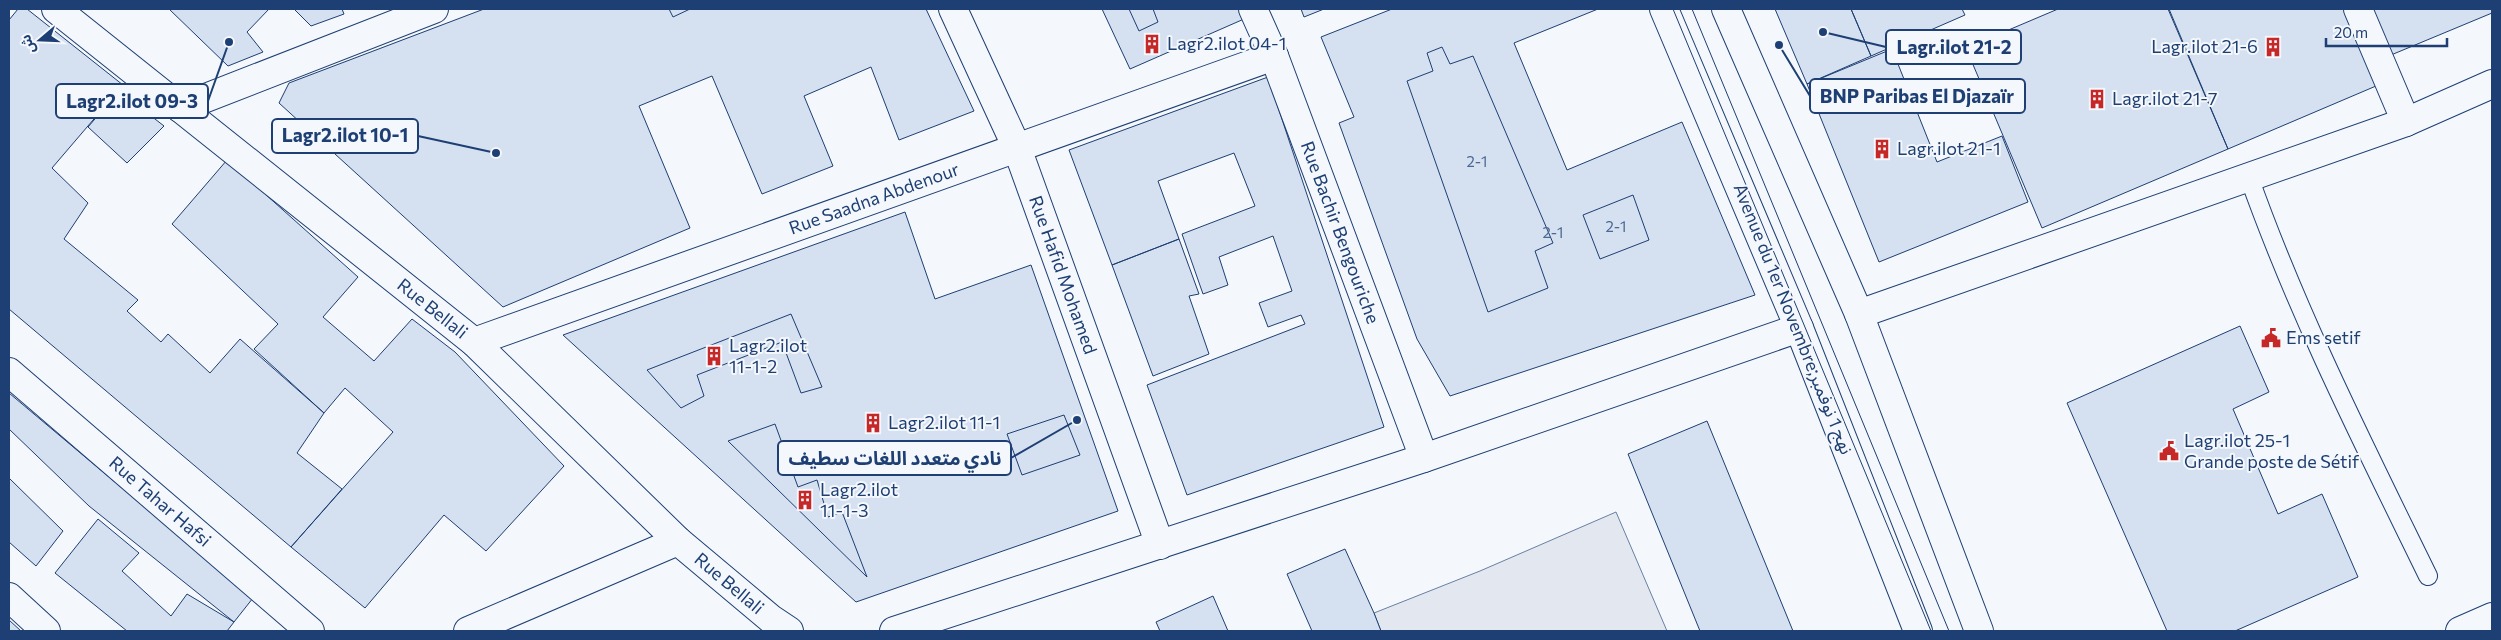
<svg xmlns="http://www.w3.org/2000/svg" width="2501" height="640" viewBox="0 0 2501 640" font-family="Commissioner,'Noto Sans Arabic',sans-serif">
<rect width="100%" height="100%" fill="#f4f7fb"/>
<!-- parking -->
<path fill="#e3e8f0" stroke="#687fa3" d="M 1616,512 L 1667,631 L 1381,631 L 1374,613 L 1480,571 Z"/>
<!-- building -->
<path fill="#d5e0f0" stroke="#1d3f73" d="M 18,9 L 27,9 L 123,85 L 52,168 L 88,203 L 64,239 L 138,300 L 127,311 L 161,342 L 168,334 L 210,373 L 240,339 L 324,413 L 297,453 L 342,489 L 291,547 L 9,309 L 9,20 Z
M 169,9 L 269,9 L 247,32 L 263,52 L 228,66 Z
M 294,9 L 342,9 L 344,14 L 311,26 Z
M 484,9 L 926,9 L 974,111 L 899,140 L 871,67 L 804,96 L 833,166 L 762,194 L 712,76 L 639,106 L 690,228 L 503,307 L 279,103 L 289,83 Z
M 669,9 L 690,9 L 673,17 Z
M 1102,9 L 1239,9 L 1244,19 L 1130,69 Z
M 1129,9 L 1153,9 L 1158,22 L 1139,31 Z
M 1301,9 L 1324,9 L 1304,17 Z
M 1392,9 L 1598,9 L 1514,43 L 1567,170 L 1682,122 L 1755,295 L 1450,396 L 1417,339 L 1339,123 L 1354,117 L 1321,37 Z
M 1775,9 L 1851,9 L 1871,56 L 1807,84 Z
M 1851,9 L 1962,9 L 1965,15 L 1871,56 Z
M 2058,9 L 2168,9 L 2228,149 L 2042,228 L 1966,48 Z
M 2169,9 L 2344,9 L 2376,86 L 2228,149 Z
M 2371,9 L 2492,9 L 2492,13 L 2391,55 Z
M 1442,47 L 1450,64 L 1473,56 L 1553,243 L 1535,251 L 1548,288 L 1488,312 L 1407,81 L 1433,71 L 1427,53 Z
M 1892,49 L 1937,162 L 2002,136 L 2028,202 L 1879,262 L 1807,84 Z
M 1268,77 L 1384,427 L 1187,495 L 1147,385 L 1305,324 L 1301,315 L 1268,327 L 1259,303 L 1292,291 L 1273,236 L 1219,257 L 1228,285 L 1203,294 L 1182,234 L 1255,206 L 1234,153 L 1158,181 L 1179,239 L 1112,265 L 1069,150 Z
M 119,91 L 164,126 L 127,163 L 88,127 Z
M 227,160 L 358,277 L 323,317 L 374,361 L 412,319 L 455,352 L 564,466 L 486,551 L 444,515 L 365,608 L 291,547 L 393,432 L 345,388 L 324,413 L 254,349 L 278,324 L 172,224 Z
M 1633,195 L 1649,240 L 1600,259 L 1583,215 Z
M 905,212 L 935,299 L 1031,265 L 1118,511 L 856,602 L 563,335 Z
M 1179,239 L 1199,294 L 1189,296 L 1209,354 L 1153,376 L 1112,265 Z
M 791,314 L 822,387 L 801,393 L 782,342 L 697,375 L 704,396 L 681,408 L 647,370 Z
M 2240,326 L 2269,392 L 2233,409 L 2278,514 L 2322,494 L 2358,577 L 2235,631 L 2167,631 L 2067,403 Z
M 9,393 L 253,598 L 234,622 L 89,506 L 9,429 Z
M 1064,415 L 1080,455 L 1022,475 L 1007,434 Z
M 1707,421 L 1793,631 L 1700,631 L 1628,454 Z
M 775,424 L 798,487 L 817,480 L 828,517 L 842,512 L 867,577 L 728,441 Z
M 9,478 L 63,531 L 36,566 L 9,542 Z
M 98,519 L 139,553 L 122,571 L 171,616 L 187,594 L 234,622 L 227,631 L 127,631 L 55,573 Z
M 1345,549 L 1374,613 L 1381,631 L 1312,631 L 1287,574 Z
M 1213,596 L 1228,631 L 1160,631 L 1156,622 Z
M 9,620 L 21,631 L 9,631 Z"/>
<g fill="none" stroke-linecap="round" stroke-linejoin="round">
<defs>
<path id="service" d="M 2249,177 C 2298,315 2364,445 2428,576"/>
<g id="minor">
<path id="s1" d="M 56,9 L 474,342 L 678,541"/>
<path id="s2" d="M 953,9 L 1017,148 L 1160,545"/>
<path id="s3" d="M 1253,9 L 1274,56 L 1424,458"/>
<path d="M 2358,9 L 2406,122"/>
<path d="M 180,108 L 434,9"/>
<path id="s4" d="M 474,342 L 1274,56"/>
<path id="s5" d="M 9,372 L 310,631"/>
<path d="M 9,597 L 46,631"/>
</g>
<g id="tertiary">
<path d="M 1859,314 L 2406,122 L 2492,84"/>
<path id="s6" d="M 468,631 L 678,541 L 771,619 L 789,631"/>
<path d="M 894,631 L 1424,458 L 1799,328"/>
</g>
<path id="primary" d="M 1664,9 L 1799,328 L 1918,631
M 1726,9 L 1859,314 L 1979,631
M 2460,631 L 2492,617"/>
</defs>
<!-- service casing -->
<use href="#service" stroke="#1d3f73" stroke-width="20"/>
<!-- minor casing -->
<use href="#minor" stroke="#1d3f73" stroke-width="30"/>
<!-- tertiary casing -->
<use href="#tertiary" stroke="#1d3f73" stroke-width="30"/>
<!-- primary casing -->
<use href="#primary" stroke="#1d3f73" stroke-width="30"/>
<!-- service -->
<use href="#service" stroke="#f4f7fb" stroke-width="18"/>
<!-- minor -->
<use href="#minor" stroke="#f4f7fb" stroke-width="28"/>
<!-- tertiary -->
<use href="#tertiary" stroke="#f4f7fb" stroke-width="28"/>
<!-- primary -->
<use href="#primary" stroke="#f4f7fb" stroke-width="28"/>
<!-- tram -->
<path stroke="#1d3f73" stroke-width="1" d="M 1673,9 L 1931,631
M 1692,9 L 1949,631"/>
</g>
<!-- icons -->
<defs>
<symbol id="building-bare" viewBox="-9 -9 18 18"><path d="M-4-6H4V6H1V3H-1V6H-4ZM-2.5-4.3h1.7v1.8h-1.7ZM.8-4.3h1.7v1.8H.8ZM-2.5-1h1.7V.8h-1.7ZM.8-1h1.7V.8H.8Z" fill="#c62828" stroke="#f4f7fb" stroke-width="2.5" paint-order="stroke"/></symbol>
<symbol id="civic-bare" viewBox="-9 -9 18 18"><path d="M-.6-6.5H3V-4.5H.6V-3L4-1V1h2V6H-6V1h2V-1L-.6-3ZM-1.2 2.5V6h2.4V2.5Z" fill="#c62828" stroke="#f4f7fb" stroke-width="2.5" paint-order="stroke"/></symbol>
</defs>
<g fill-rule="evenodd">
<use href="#building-bare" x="1138" y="30" width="28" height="28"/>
<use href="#building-bare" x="2259" y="33" width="28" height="28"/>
<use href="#building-bare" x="2083" y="85" width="28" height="28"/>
<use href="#building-bare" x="1868" y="135" width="28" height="28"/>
<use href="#civic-bare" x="2257" y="324" width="28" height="28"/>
<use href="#building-bare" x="700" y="342" width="28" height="28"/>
<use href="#building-bare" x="859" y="409" width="28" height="28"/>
<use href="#civic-bare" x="2155" y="437" width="28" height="28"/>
<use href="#building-bare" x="791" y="486" width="28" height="28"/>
</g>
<g text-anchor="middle" stroke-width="4" stroke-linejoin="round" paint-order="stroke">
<!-- number labels -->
<g font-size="15" fill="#4b6792">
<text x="1477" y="167">2-1</text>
<text x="1616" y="232">2-1</text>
<text x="1553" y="238">2-1</text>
</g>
<!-- poi labels -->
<g font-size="18" fill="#1d3f73" stroke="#f4f7fb" text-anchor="start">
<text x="1167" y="50">Lagr2.ilot 04-1</text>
<text x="2258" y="53" text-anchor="end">Lagr.ilot 21-6</text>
<text x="2112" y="105">Lagr.ilot 21-7</text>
<text x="1897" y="155">Lagr.ilot 21-1</text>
<text x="2286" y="344">Ems setif</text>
<text x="729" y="352">Lagr2.ilot<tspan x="729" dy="21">11-1-2</tspan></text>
<text x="888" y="429">Lagr2.ilot 11-1</text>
<text x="2184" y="447">Lagr.ilot 25-1<tspan x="2184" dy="21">Grande poste de Sétif</tspan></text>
<text x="820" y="496">Lagr2.ilot<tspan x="820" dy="21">11-1-3</tspan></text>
</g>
<!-- street labels -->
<g font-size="18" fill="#1d3f73" stroke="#f4f7fb">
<text dy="6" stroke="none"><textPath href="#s4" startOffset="425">Rue Saadna Abdenour</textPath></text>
<text dy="6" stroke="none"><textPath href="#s3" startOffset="240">Rue Bachir Bengouriche</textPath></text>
<text dy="6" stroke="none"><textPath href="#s2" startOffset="288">Rue Hafid Mohamed</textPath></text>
<text dy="6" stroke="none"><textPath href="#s1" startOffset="481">Rue Bellali</textPath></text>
<text transform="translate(1793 319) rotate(68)" y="6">Avenue du 1er Novembre;نهج 1 نوفمبر</text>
<text dy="6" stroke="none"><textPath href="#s5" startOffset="199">Rue Tahar Hafsi</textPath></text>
<text dy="6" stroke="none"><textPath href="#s6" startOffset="295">Rue Bellali</textPath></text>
</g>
</g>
<!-- callouts -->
<path fill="none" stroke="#1d3f73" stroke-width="2" d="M1823 32L1886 47M1779 45L1810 96M229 42L208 101M496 153L418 136M1077 420L1011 458"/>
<g fill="#1d3f73" stroke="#f4f7fb" stroke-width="2">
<circle cx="1823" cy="32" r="5"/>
<circle cx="1779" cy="45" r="5"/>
<circle cx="229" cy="42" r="5"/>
<circle cx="496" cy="153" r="5"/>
<circle cx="1077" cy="420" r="5"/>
</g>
<g fill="#f4f7fb" stroke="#1d3f73" stroke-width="2">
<rect x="1886" y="30" width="135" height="34" rx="5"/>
<rect x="1810" y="79" width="215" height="34" rx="5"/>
<rect x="56" y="84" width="152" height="34" rx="5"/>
<rect x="272" y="119" width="146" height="34" rx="5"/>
<rect x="778" y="441" width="233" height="34" rx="5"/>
</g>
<g font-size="19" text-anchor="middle" font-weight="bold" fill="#1d3f73">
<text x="1954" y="54">Lagr.ilot 21-2</text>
<text x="1917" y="103">BNP Paribas El Djazaïr</text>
<text x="132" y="108">Lagr2.ilot 09-3</text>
<text x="345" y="142">Lagr2.ilot 10-1</text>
<text x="895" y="465">نادي متعدد اللغات سطيف</text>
</g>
<!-- border -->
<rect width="2501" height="640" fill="none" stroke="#1d3f73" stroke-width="20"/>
<!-- north arrow -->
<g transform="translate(40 40) rotate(251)" stroke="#f4f7fb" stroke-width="4" paint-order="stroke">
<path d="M0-4L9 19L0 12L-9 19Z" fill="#1d3f73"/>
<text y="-8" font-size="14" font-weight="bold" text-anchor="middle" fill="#1d3f73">ش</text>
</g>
<!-- scale -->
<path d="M2326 38v8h121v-8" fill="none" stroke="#1d3f73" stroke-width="2.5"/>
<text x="2334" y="38" font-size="15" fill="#1d3f73" stroke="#f4f7fb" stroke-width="4" paint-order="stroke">20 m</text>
</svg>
